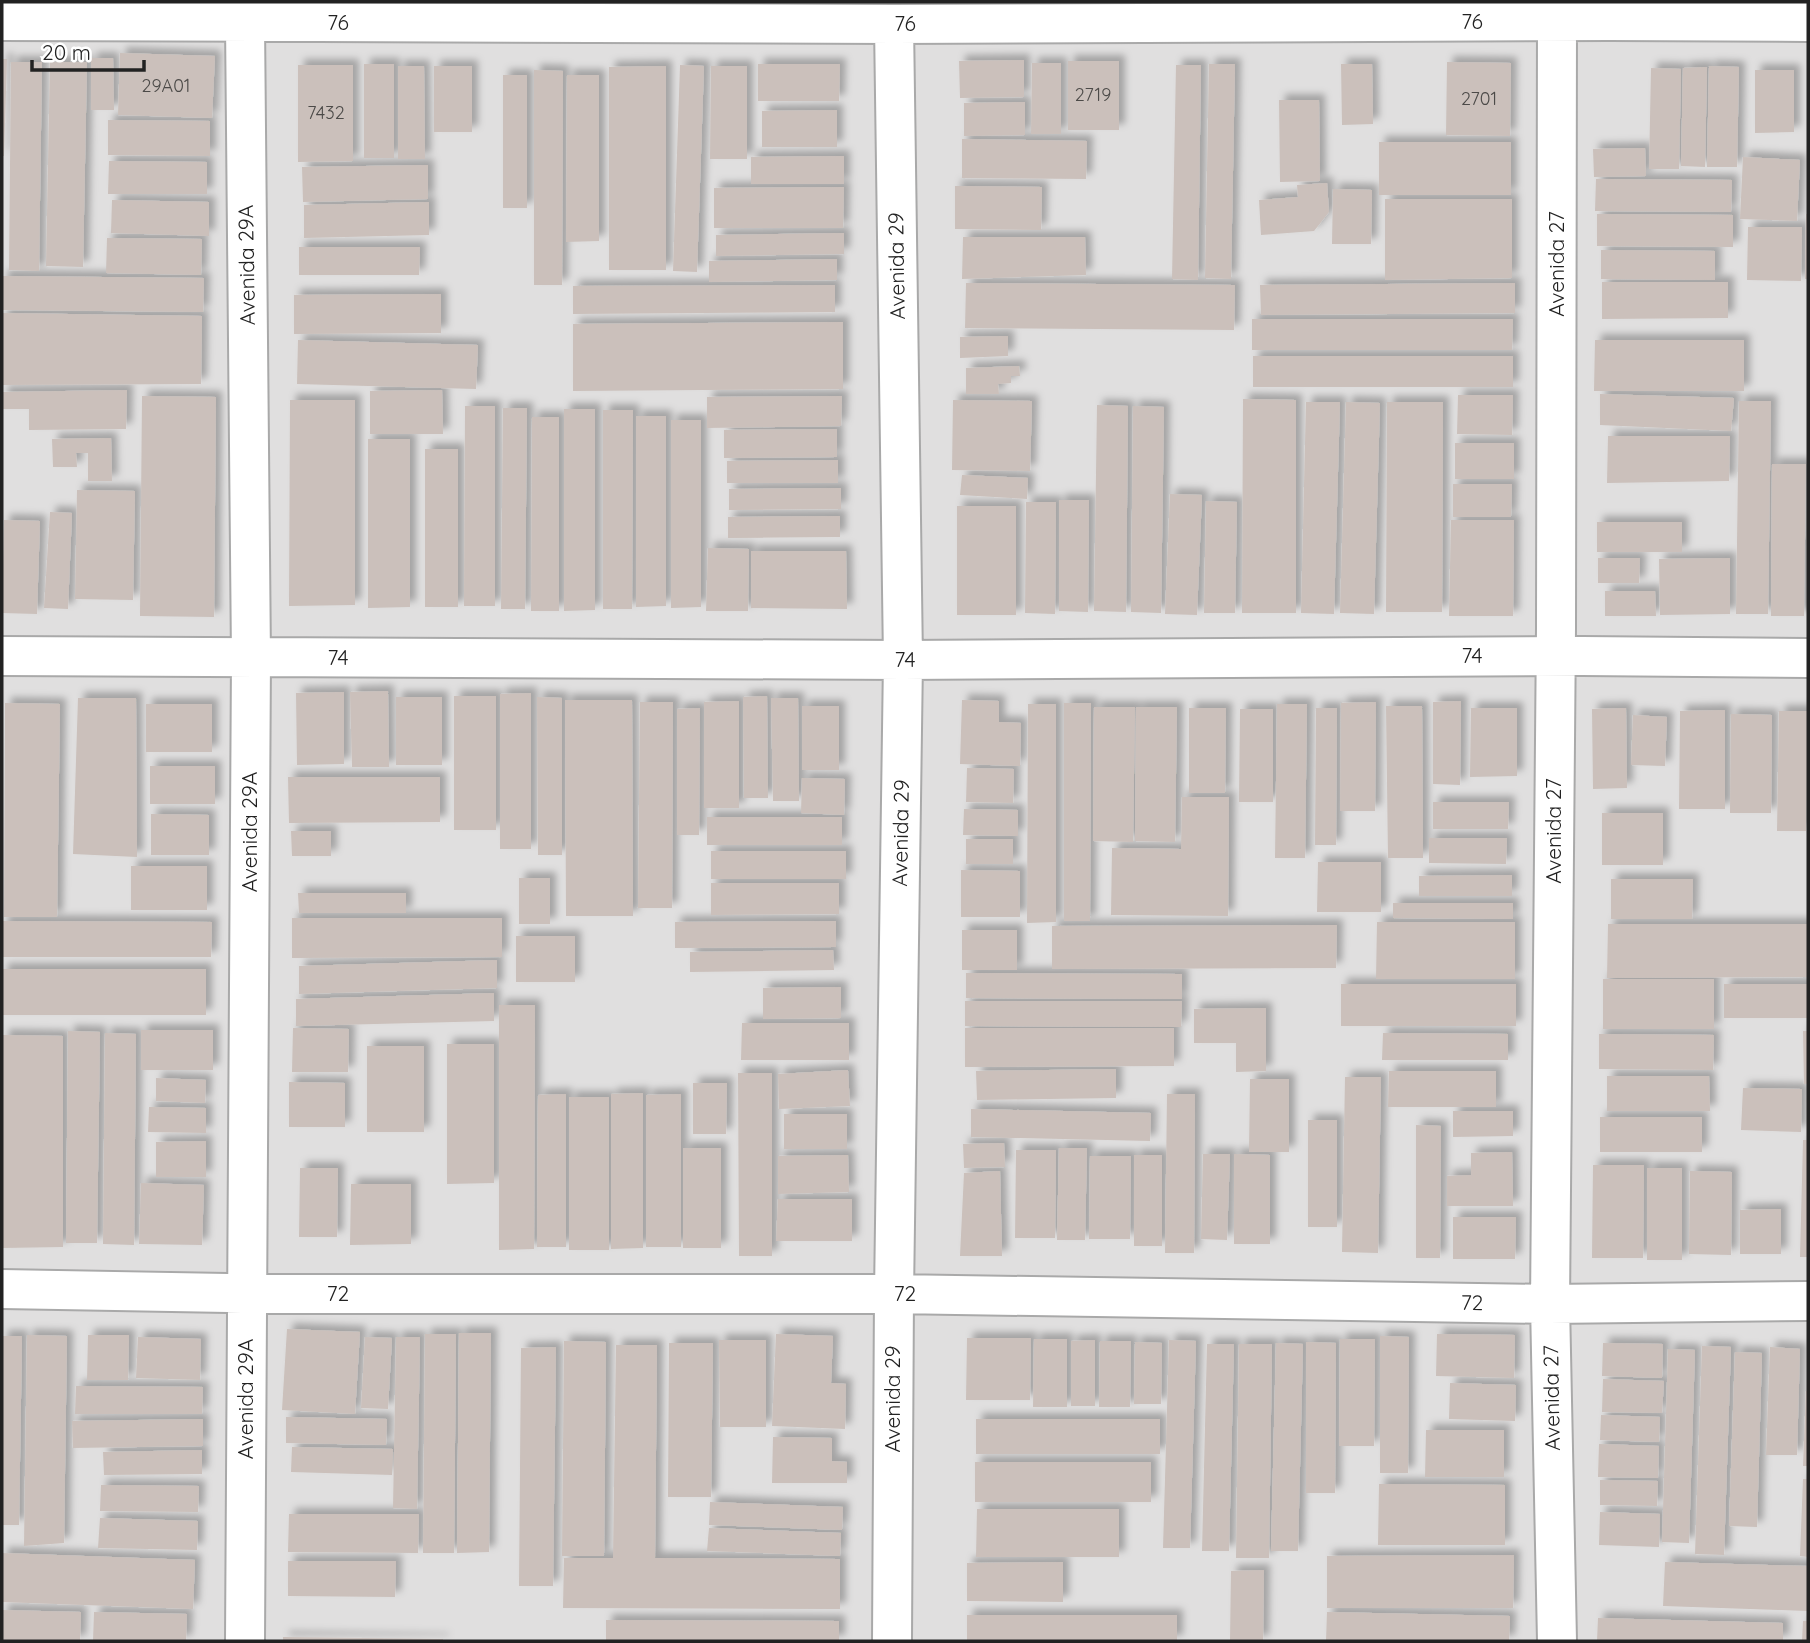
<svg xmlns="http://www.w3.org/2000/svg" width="1810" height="1643" viewBox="0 0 1810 1643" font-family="Quicksand,sans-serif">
<defs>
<filter id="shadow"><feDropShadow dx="6" dy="-6" stdDeviation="3.5" flood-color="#0004"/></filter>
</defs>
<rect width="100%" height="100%" fill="#f2eee8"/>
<!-- residential -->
<path fill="#e0dfdf" d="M 2,2 L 1808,2 L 1808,1641 L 2,1641 Z"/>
<!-- building -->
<path fill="#cbc0bb" filter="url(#shadow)" d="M 120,53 L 215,56 L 212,118 L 118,115 Z
M 91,58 L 113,58 L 114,110 L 91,110 Z
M 2,59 L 7,59 L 4,156 L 2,156 Z
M 1024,60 L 1024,97 L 960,98 L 959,61 Z
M 1068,61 L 1119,61 L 1119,130 L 1068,130 Z
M 11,62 L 42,62 L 39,271 L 9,270 Z
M 50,62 L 87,62 L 83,267 L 46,266 Z
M 1447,62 L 1511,63 L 1510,136 L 1446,135 Z
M 1032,63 L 1061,63 L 1061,134 L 1031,134 Z
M 364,64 L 394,64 L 394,158 L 364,158 Z
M 758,64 L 840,64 L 839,101 L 758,101 Z
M 1209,64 L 1235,64 L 1231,279 L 1205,278 Z
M 1341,64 L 1372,64 L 1373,124 L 1342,125 Z
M 298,65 L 353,65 L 353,161 L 298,162 Z
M 680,65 L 704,66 L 697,272 L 673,271 Z
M 1176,65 L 1201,65 L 1198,280 L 1172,279 Z
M 398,66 L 424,66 L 425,159 L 398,159 Z
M 434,66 L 472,66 L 472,132 L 434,132 Z
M 666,66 L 666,270 L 609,270 L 609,67 Z
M 711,66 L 747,66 L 747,159 L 710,159 Z
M 1709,66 L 1739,67 L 1737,167 L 1707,167 Z
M 1707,67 L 1705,167 L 1681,166 L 1683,68 Z
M 1651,68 L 1681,69 L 1679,169 L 1649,169 Z
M 534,70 L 563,71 L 562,285 L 534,285 Z
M 1755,70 L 1794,70 L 1794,132 L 1755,133 Z
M 503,75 L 527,75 L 527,208 L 503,208 Z
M 567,75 L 599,75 L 599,241 L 566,242 Z
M 1279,100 L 1319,100 L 1320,181 L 1280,182 Z
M 1025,102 L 1025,135 L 964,136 L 964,103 Z
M 837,110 L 837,147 L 762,147 L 762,111 Z
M 108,120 L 210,121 L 210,156 L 108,155 Z
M 962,139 L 1087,141 L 1086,179 L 962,178 Z
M 1379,142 L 1511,142 L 1511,195 L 1379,195 Z
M 1645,148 L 1646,176 L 1594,177 L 1593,149 Z
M 844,156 L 844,184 L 751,184 L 751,157 Z
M 1743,157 L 1800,160 L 1797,221 L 1740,219 Z
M 109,161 L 207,162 L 207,194 L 108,194 Z
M 428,165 L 428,199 L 303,202 L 302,167 Z
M 1596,179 L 1732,180 L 1731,212 L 1595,211 Z
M 1327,183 L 1329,212 L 1314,231 L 1261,235 L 1259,200 L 1298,197 L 1297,185 Z
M 955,186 L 1042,187 L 1041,230 L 955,229 Z
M 844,187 L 843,228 L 714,228 L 714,188 Z
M 1333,189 L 1372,190 L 1371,244 L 1332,244 Z
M 1385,199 L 1512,199 L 1512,278 L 1385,280 Z
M 112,200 L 209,202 L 209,236 L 111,233 Z
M 429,202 L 429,235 L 304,238 L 304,205 Z
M 1597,214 L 1733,215 L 1733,247 L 1597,246 Z
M 1806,214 L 1808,214 L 1808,279 L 1805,279 Z
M 1748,227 L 1802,227 L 1801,281 L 1747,280 Z
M 844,233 L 844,254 L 716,256 L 716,235 Z
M 963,237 L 1085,237 L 1086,275 L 962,279 Z
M 107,238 L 202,239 L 201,275 L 106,273 Z
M 299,247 L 420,247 L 419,275 L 299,275 Z
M 1601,250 L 1715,251 L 1715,280 L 1601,279 Z
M 837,259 L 837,280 L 709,282 L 709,261 Z
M 2,276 L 204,278 L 203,312 L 2,310 Z
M 1602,282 L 1728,282 L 1728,318 L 1602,319 Z
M 966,283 L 1235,285 L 1234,330 L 965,328 Z
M 1515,283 L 1515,313 L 1261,315 L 1260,285 Z
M 835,285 L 835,312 L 573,314 L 573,286 Z
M 441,294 L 441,333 L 294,334 L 294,295 Z
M 2,313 L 202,316 L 201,384 L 2,385 Z
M 1252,319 L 1513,319 L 1512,350 L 1252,350 Z
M 843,322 L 843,389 L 573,391 L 573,324 Z
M 1008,336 L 1008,356 L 960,358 L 960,337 Z
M 298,340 L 478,345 L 476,389 L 297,384 Z
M 1595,340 L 1744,340 L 1744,391 L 1594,391 Z
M 1253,356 L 1513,356 L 1513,387 L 1253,387 Z
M 1019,366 L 1020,376 L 1011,376 L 1011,383 L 998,384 L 999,394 L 966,394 L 966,368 Z
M 127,390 L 126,429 L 29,430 L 29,409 L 2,409 L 2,392 Z
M 442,390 L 443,434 L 370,434 L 370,391 Z
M 1600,394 L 1734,398 L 1731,431 L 1600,425 Z
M 1458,395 L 1513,395 L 1512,435 L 1457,434 Z
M 142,396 L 216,397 L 214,617 L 140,616 Z
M 842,396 L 841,426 L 707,428 L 707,397 Z
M 1243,399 L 1296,400 L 1296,613 L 1242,613 Z
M 290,400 L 355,400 L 355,605 L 289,606 Z
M 953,400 L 1032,401 L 1030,471 L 952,470 Z
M 1739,401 L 1771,401 L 1768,614 L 1736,614 Z
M 1306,402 L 1340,402 L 1334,614 L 1301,613 Z
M 1346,402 L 1380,403 L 1374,614 L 1340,613 Z
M 1387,402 L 1443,402 L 1442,612 L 1386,612 Z
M 1097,405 L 1128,406 L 1126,612 L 1094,611 Z
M 465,406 L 495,406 L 495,606 L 464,606 Z
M 1133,406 L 1164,407 L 1161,613 L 1131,612 Z
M 503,408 L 527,408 L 525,609 L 501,609 Z
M 564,409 L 595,409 L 595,610 L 564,611 Z
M 603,410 L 633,410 L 632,609 L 603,609 Z
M 636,416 L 666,416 L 666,606 L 636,607 Z
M 532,417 L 559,417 L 559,611 L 531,611 Z
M 671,420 L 701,420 L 701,607 L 671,608 Z
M 837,429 L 837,457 L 724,458 L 724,430 Z
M 1608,436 L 1730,436 L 1729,481 L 1607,483 Z
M 111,438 L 112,481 L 88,481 L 88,453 L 76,453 L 77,467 L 53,467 L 52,439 Z
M 368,439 L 410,439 L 410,607 L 368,608 Z
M 1455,443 L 1514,443 L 1514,479 L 1455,479 Z
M 425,449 L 458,449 L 458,607 L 425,607 Z
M 838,460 L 838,483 L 727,483 L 727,461 Z
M 1772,464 L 1806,464 L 1804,616 L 1771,616 Z
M 962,475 L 1028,478 L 1027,499 L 960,495 Z
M 1453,484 L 1512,484 L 1511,517 L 1453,517 Z
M 841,488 L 841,509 L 729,510 L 729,489 Z
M 77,490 L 135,491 L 133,600 L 75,599 Z
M 1170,494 L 1202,495 L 1197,615 L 1165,614 Z
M 1059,500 L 1089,500 L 1088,612 L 1059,611 Z
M 1206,501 L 1237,502 L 1235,613 L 1204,613 Z
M 1026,502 L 1056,502 L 1055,614 L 1025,613 Z
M 957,506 L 1016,506 L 1016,615 L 957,615 Z
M 50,512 L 72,513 L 68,609 L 44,608 Z
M 840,516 L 840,537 L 728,538 L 728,517 Z
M 4,520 L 40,521 L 37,614 L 2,613 Z
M 1451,520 L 1514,520 L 1513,616 L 1449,616 Z
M 1597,522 L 1682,522 L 1682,552 L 1597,552 Z
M 708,548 L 749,549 L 748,611 L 706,611 Z
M 751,551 L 846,551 L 847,609 L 751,608 Z
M 1598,558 L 1640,558 L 1639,583 L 1598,583 Z
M 1730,558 L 1730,614 L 1660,615 L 1659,559 Z
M 1605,591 L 1655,591 L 1656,616 L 1605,616 Z
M 388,691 L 389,767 L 352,767 L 350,692 Z
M 344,692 L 344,764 L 297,765 L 296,693 Z
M 531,693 L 531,849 L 500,849 L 500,694 Z
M 454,696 L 496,696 L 496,830 L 454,830 Z
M 767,696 L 768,798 L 744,798 L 743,697 Z
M 396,697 L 442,697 L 442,765 L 396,765 Z
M 537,697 L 562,698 L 562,855 L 538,855 Z
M 78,698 L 136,698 L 137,857 L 73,854 Z
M 771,698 L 798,698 L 799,801 L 773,801 Z
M 565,700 L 632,700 L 633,916 L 566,916 Z
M 962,700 L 999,701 L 999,722 L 1021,723 L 1020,766 L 960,764 Z
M 739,701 L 739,808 L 704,808 L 704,702 Z
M 1461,701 L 1460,785 L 1433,784 L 1433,702 Z
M 640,702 L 673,702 L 672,908 L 638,908 Z
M 1376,702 L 1375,811 L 1340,811 L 1341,703 Z
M 5,703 L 60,704 L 57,917 L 4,917 Z
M 1064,703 L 1091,703 L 1090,921 L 1064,921 Z
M 146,704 L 212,704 L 212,752 L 146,752 Z
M 1028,704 L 1056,704 L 1056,922 L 1027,923 Z
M 1277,704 L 1307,704 L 1305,858 L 1275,858 Z
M 802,706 L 839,706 L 839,770 L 802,770 Z
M 1386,706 L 1422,706 L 1423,858 L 1388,858 Z
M 1094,707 L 1135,707 L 1133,842 L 1093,841 Z
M 1136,707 L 1177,707 L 1175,842 L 1135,841 Z
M 700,708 L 699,835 L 677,835 L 677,709 Z
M 1189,708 L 1226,708 L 1225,793 L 1189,793 Z
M 1316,708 L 1337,708 L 1336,845 L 1315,845 Z
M 1471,708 L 1517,708 L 1517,776 L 1470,777 Z
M 1626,708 L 1627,788 L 1593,789 L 1592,709 Z
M 1240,709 L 1273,709 L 1273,802 L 1239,802 Z
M 1725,710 L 1725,809 L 1679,809 L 1680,711 Z
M 1779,711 L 1808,711 L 1806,831 L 1777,831 Z
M 1731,714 L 1772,715 L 1771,813 L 1730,813 Z
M 1633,715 L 1667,717 L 1665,766 L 1631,765 Z
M 150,766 L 215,766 L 215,804 L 150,804 Z
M 967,768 L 1014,769 L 1013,803 L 966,802 Z
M 288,777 L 440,777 L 440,822 L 289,823 Z
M 802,778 L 845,779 L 844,815 L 801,813 Z
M 1182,797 L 1229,797 L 1228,916 L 1111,915 L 1112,848 L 1181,849 Z
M 1433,802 L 1509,802 L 1508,829 L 1433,829 Z
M 964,809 L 1018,810 L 1018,836 L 963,835 Z
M 1602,813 L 1663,813 L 1663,865 L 1602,865 Z
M 151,814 L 209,815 L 209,855 L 151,855 Z
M 707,817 L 842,817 L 842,845 L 707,845 Z
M 291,831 L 331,831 L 331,856 L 292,856 Z
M 1429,838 L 1507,838 L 1506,864 L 1429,863 Z
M 966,839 L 1013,839 L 1013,864 L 966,864 Z
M 711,851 L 846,851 L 846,879 L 711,879 Z
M 1318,862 L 1381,862 L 1381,912 L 1317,912 Z
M 131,866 L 207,866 L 207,910 L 131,910 Z
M 961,870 L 1020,871 L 1020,917 L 961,917 Z
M 1512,875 L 1512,896 L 1419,896 L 1419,876 Z
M 519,878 L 550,878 L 550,924 L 519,924 Z
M 1611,879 L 1693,879 L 1692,919 L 1611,919 Z
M 711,883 L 839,883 L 839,914 L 711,915 Z
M 298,893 L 406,893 L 406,913 L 299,913 Z
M 1393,903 L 1513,903 L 1513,919 L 1393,918 Z
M 292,918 L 502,918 L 502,957 L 292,958 Z
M 2,921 L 212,922 L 211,957 L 2,957 Z
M 836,921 L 836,947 L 675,948 L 675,922 Z
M 1377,922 L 1515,922 L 1515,979 L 1376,979 Z
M 1608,924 L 1808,924 L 1808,977 L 1607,978 Z
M 1337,925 L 1336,968 L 1052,969 L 1052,926 Z
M 962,930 L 1017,930 L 1017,970 L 962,970 Z
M 516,936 L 575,936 L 575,982 L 516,982 Z
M 833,950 L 834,970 L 690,972 L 690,952 Z
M 497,960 L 497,988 L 299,994 L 299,966 Z
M 2,969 L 206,969 L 206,1015 L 2,1015 Z
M 966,973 L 1182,974 L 1182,999 L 966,998 Z
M 1603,979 L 1714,979 L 1714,1029 L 1603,1029 Z
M 1341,984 L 1516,984 L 1516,1026 L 1341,1026 Z
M 1724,984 L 1808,984 L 1808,1018 L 1724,1018 Z
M 841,987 L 841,1018 L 763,1019 L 763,988 Z
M 494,993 L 494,1021 L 296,1026 L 296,999 Z
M 965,1001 L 1182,1001 L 1181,1027 L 965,1026 Z
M 499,1005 L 535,1005 L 534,1249 L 499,1250 Z
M 1266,1008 L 1266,1071 L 1236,1072 L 1236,1043 L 1194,1043 L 1194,1009 Z
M 742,1023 L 849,1023 L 849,1060 L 741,1060 Z
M 293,1028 L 349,1029 L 348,1072 L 292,1072 Z
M 965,1028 L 1174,1028 L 1174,1066 L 965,1067 Z
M 141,1030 L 213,1030 L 213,1070 L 141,1070 Z
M 68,1031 L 100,1032 L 97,1243 L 66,1243 Z
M 1803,1031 L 1808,1031 L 1808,1084 L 1804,1084 Z
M 105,1033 L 136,1034 L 134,1245 L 103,1244 Z
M 1383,1033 L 1508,1034 L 1508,1060 L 1382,1060 Z
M 1599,1034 L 1714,1035 L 1713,1070 L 1599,1069 Z
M 3,1035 L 63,1036 L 63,1247 L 2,1248 Z
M 447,1044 L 494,1044 L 494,1183 L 447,1184 Z
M 367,1046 L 424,1046 L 424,1132 L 367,1132 Z
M 1116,1069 L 1116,1098 L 977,1100 L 976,1071 Z
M 848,1070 L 850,1106 L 779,1109 L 778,1074 Z
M 1389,1071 L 1496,1071 L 1496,1107 L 1388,1107 Z
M 738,1073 L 772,1073 L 772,1256 L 739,1256 Z
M 1607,1076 L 1709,1076 L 1710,1111 L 1607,1111 Z
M 1345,1077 L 1381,1077 L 1378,1253 L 1342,1252 Z
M 156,1078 L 206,1080 L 205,1103 L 156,1101 Z
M 1250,1079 L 1289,1079 L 1289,1152 L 1249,1152 Z
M 289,1082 L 345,1083 L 345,1127 L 289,1127 Z
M 693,1083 L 727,1083 L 726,1134 L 693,1134 Z
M 1743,1088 L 1802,1089 L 1801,1132 L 1741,1130 Z
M 643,1093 L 643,1248 L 611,1249 L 611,1094 Z
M 566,1094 L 566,1247 L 537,1247 L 538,1095 Z
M 681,1094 L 681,1247 L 646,1247 L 646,1095 Z
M 1167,1094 L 1195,1094 L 1194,1253 L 1165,1253 Z
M 569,1097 L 609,1097 L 609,1250 L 569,1250 Z
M 149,1107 L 206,1108 L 206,1133 L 148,1132 Z
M 971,1109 L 1151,1113 L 1150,1141 L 971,1137 Z
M 1453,1111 L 1513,1111 L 1513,1136 L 1453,1137 Z
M 784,1114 L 847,1114 L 847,1149 L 784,1149 Z
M 1600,1117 L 1702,1117 L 1702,1152 L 1600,1152 Z
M 1308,1120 L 1337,1120 L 1337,1227 L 1308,1227 Z
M 1416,1125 L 1441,1126 L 1440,1258 L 1416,1258 Z
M 1803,1140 L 1808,1140 L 1808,1257 L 1800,1257 Z
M 206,1141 L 206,1177 L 156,1177 L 156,1142 Z
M 1004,1143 L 1005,1167 L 964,1168 L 963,1144 Z
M 683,1148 L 721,1148 L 721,1248 L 683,1248 Z
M 1059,1148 L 1087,1148 L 1085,1240 L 1057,1240 Z
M 1016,1150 L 1056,1150 L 1055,1238 L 1015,1238 Z
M 1512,1152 L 1513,1206 L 1447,1206 L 1447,1176 L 1471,1175 L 1471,1153 Z
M 1203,1154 L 1230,1154 L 1227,1240 L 1201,1239 Z
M 1234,1154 L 1270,1155 L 1270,1244 L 1234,1244 Z
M 848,1155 L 849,1192 L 778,1194 L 778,1156 Z
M 1134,1155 L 1162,1155 L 1162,1246 L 1134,1246 Z
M 1090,1156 L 1131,1156 L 1130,1239 L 1089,1239 Z
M 1593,1165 L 1644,1165 L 1643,1258 L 1592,1258 Z
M 300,1168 L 338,1168 L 337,1237 L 299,1237 Z
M 1647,1168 L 1682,1168 L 1682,1260 L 1647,1260 Z
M 1000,1171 L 1002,1256 L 960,1256 L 964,1173 Z
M 1690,1171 L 1732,1172 L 1731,1255 L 1689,1254 Z
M 141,1183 L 204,1185 L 202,1245 L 139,1244 Z
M 351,1184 L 411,1184 L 411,1244 L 350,1245 Z
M 778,1199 L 852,1199 L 852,1241 L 776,1241 Z
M 1781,1209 L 1781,1254 L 1740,1254 L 1740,1210 Z
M 1453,1217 L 1516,1217 L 1515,1259 L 1453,1259 Z
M 287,1329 L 360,1332 L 355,1414 L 282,1410 Z
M 459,1333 L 491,1333 L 489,1552 L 457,1553 Z
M 425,1334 L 456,1334 L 454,1553 L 423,1553 Z
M 776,1334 L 833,1336 L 831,1383 L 846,1384 L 845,1429 L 772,1426 Z
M 1437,1334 L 1515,1335 L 1514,1378 L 1436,1376 Z
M 27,1335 L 67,1336 L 64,1543 L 24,1546 Z
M 88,1335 L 129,1335 L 128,1380 L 87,1380 Z
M 2,1336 L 22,1336 L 19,1525 L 2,1525 Z
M 1380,1336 L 1409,1337 L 1408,1473 L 1380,1473 Z
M 138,1337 L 201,1339 L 200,1380 L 136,1378 Z
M 365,1337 L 392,1338 L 388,1409 L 361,1408 Z
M 396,1337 L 420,1337 L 417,1509 L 393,1508 Z
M 967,1338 L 1031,1338 L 1030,1400 L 966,1400 Z
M 1034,1339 L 1067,1339 L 1067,1407 L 1033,1407 Z
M 1340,1339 L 1375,1339 L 1374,1446 L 1339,1446 Z
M 719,1340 L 766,1340 L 766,1427 L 720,1427 Z
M 1095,1340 L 1095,1406 L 1071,1406 L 1071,1341 Z
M 1169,1340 L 1196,1341 L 1190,1548 L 1163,1548 Z
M 564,1341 L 606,1342 L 604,1556 L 562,1556 Z
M 1100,1341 L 1131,1341 L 1130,1407 L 1099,1407 Z
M 1135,1342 L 1162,1343 L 1161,1404 L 1134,1404 Z
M 1306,1342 L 1336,1343 L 1335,1493 L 1306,1493 Z
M 669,1343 L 713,1343 L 711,1497 L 668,1497 Z
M 1276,1343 L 1303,1344 L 1298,1551 L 1271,1551 Z
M 1603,1343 L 1663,1344 L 1662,1378 L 1602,1376 Z
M 1207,1344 L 1234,1344 L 1229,1551 L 1202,1551 Z
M 1239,1344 L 1272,1344 L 1269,1558 L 1236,1558 Z
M 616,1345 L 657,1345 L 655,1558 L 840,1559 L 840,1609 L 563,1608 L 564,1558 L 613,1558 Z
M 1702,1346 L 1731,1347 L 1724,1555 L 1695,1554 Z
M 556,1347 L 553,1586 L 519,1586 L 521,1348 Z
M 1770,1347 L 1800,1349 L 1797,1455 L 1766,1455 Z
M 1668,1349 L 1695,1350 L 1689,1543 L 1662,1542 Z
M 1735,1352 L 1762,1353 L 1757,1527 L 1729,1526 Z
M 1603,1379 L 1664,1381 L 1662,1413 L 1602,1412 Z
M 1450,1383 L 1516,1385 L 1515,1421 L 1449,1419 Z
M 76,1386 L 203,1387 L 202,1414 L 75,1414 Z
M 1806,1391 L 1808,1391 L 1808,1466 L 1803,1466 Z
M 1601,1415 L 1660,1417 L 1659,1442 L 1600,1440 Z
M 286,1417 L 387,1419 L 386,1445 L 286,1443 Z
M 203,1419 L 203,1446 L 73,1448 L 72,1421 Z
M 976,1419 L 1160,1419 L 1160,1454 L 976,1454 Z
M 1426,1430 L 1504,1430 L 1504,1477 L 1425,1477 Z
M 773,1437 L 832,1438 L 832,1461 L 847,1462 L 847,1483 L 772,1483 Z
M 1599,1444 L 1659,1446 L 1658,1478 L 1598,1477 Z
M 292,1447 L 393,1449 L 392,1475 L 291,1472 Z
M 202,1450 L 202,1474 L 104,1475 L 103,1452 Z
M 975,1462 L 1151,1462 L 1151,1502 L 975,1502 Z
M 1803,1479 L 1808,1479 L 1808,1557 L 1800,1556 Z
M 1600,1480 L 1658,1481 L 1657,1506 L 1600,1505 Z
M 1379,1484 L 1505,1485 L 1505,1545 L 1378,1545 Z
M 101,1485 L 199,1486 L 198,1512 L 100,1511 Z
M 710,1502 L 843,1507 L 842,1530 L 709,1525 Z
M 977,1509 L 1119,1509 L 1119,1557 L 976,1557 Z
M 1600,1512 L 1660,1514 L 1659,1547 L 1599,1545 Z
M 289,1514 L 419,1514 L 418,1553 L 288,1552 Z
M 100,1518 L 198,1521 L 197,1550 L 98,1548 Z
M 709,1528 L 841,1533 L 840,1556 L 707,1551 Z
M 2,1553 L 195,1560 L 193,1609 L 2,1602 Z
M 1514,1555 L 1513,1608 L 1327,1608 L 1327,1556 Z
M 288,1561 L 396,1561 L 395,1597 L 288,1596 Z
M 1063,1562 L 1063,1602 L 967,1601 L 967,1563 Z
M 1665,1562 L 1808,1566 L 1808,1611 L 1663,1606 Z
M 1264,1570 L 1263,1641 L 1230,1641 L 1231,1571 Z
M 2,1610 L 81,1612 L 80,1641 L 2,1641 Z
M 94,1612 L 187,1614 L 186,1641 L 93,1641 Z
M 1327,1612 L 1510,1616 L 1509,1641 L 1326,1641 Z
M 967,1615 L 1177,1615 L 1177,1641 L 967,1641 Z
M 1598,1618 L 1783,1623 L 1783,1641 L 1597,1641 Z
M 606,1620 L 839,1621 L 839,1641 L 606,1641 Z
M 1803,1621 L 1808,1621 L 1808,1641 L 1802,1641 Z
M 283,1637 L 443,1639 L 443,1641 L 283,1641 Z"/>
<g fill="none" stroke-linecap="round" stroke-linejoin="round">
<defs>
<path id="minor" d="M 2,21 L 894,24 L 1610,21 L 1808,22
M 2,656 L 903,660 L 1582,656 L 1808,658
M 2,1289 L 277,1294 L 894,1294 L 1550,1304 L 1808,1301
M 245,1641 L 251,658 L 245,23
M 892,1641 L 894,1294 L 903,660 L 894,24
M 1557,1641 L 1550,1304 L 1556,628 L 1557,21"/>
</defs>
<!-- minor casing -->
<use href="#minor" stroke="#a9a9a9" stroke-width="42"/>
<!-- minor -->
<use href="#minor" stroke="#fff" stroke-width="38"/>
</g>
<g text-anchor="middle" stroke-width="7" stroke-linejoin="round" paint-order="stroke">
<!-- number labels -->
<g font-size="18" fill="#4c4a48">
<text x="166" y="92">29A01</text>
<text x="1093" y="101">2719</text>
<text x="1479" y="105">2701</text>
<text x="326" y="119">7432</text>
</g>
<!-- street labels -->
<g font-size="21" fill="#222" stroke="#fff">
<text x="1472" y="29">76</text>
<text x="338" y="30">76</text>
<text x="905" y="31">76</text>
<text transform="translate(1557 264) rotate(-90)" y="7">Avenida 27</text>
<text transform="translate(247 265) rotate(-91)" y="7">Avenida 29A</text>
<text transform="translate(897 266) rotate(-91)" y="7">Avenida 29</text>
<text x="1472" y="663">74</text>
<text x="338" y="665">74</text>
<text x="905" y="667">74</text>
<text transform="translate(1554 831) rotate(-90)" y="7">Avenida 27</text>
<text transform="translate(250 832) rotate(-90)" y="7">Avenida 29A</text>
<text transform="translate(901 833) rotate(-89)" y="7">Avenida 29</text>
<text x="338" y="1301">72</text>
<text x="905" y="1301">72</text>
<text transform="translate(1472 1303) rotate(1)" y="7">72</text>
<text transform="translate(1552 1398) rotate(-91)" y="7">Avenida 27</text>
<text transform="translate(246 1399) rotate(-90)" y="7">Avenida 29A</text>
<text transform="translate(893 1399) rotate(-90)" y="7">Avenida 29</text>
</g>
</g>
<!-- border -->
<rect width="1810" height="1643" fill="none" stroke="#222222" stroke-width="7"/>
<!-- scale -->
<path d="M32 60v10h112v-10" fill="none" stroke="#222222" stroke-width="3.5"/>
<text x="42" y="60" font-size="21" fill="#222222" stroke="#ffffff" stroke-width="5" paint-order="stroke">20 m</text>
</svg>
